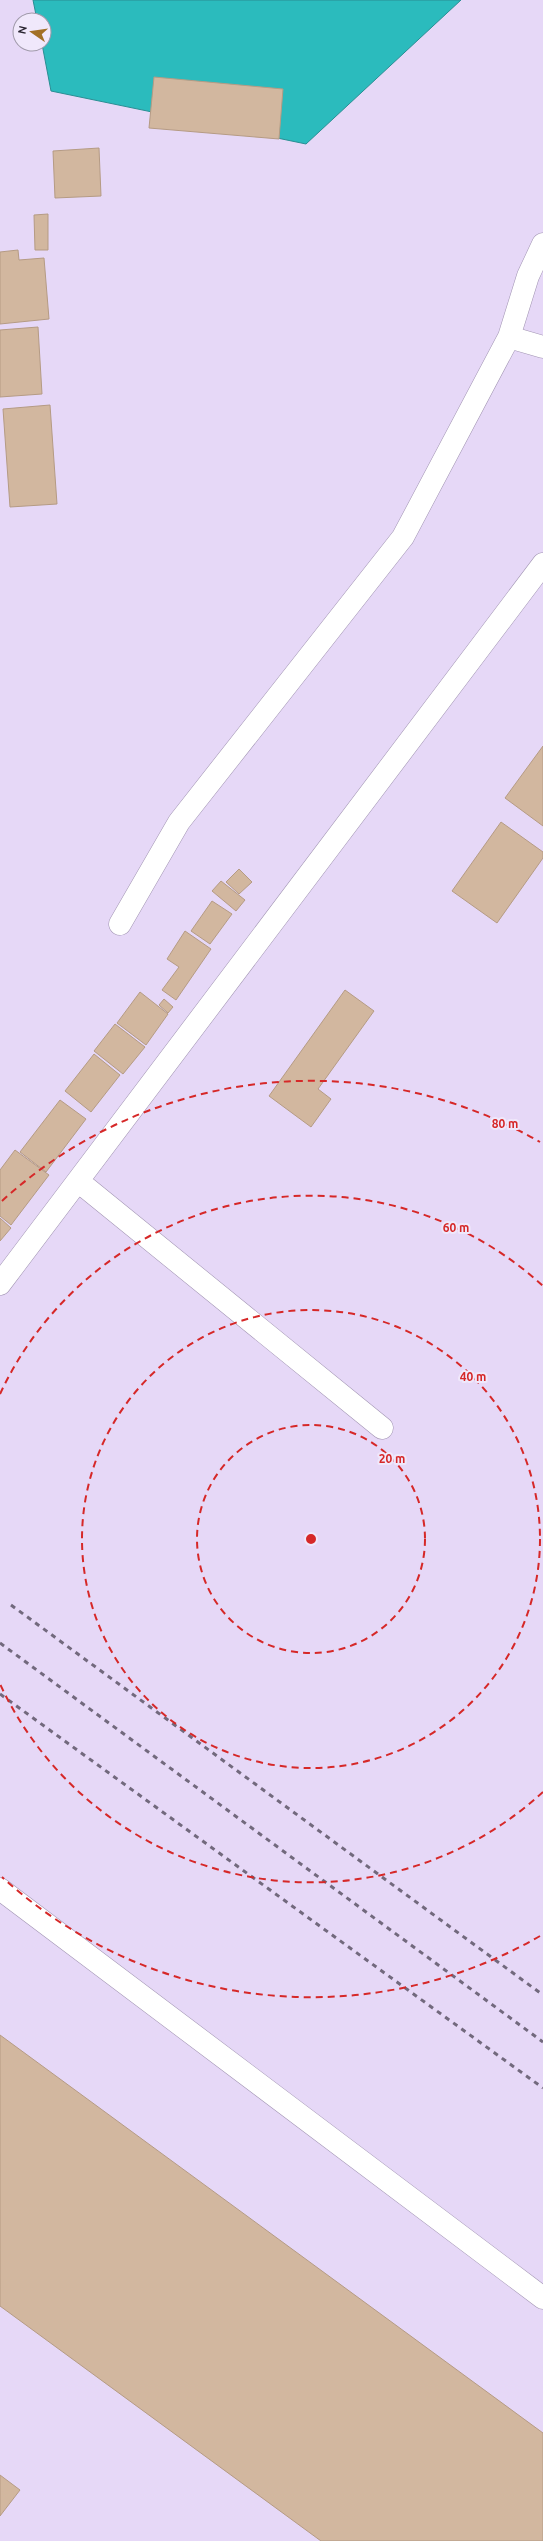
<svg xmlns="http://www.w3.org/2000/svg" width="543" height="2541" viewBox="0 0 543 2541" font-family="Ubuntu,sans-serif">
<rect width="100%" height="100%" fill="#e6d8f7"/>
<!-- water -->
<path fill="#2bbbbd" stroke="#2a8e93" d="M 33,0 L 461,0 L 306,144 L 51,91 L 42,44 L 44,44 L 44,20 L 37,20 Z"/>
<!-- building -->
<path fill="#d2b79f" stroke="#b59b84" d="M 154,77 L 283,89 L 279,139 L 149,128 Z
M 99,148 L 101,196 L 55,198 L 53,151 Z
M 48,214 L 48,250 L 35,250 L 34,215 Z
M 18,250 L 19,260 L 44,258 L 49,319 L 0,324 L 0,252 Z
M 38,327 L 42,394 L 0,397 L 0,330 Z
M 50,405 L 57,504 L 10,507 L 3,409 Z
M 543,746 L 543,826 L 505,798 Z
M 501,822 L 543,852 L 543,858 L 497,923 L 452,891 Z
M 239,869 L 252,882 L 239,894 L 226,882 Z
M 221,881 L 245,900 L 236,911 L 212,891 Z
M 212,901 L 232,914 L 210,944 L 191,931 Z
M 185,931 L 211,949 L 176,1000 L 162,990 L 179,967 L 167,959 Z
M 345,990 L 374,1011 L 318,1089 L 331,1099 L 311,1127 L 269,1096 Z
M 140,992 L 168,1014 L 146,1045 L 117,1023 Z
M 164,999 L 173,1007 L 168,1013 L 159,1005 Z
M 115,1024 L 145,1047 L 123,1074 L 94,1051 Z
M 94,1054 L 120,1075 L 91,1112 L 65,1091 Z
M 60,1100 L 86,1119 L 46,1172 L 20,1152 Z
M 15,1150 L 49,1175 L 11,1225 L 0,1216 L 0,1170 Z
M 0,1218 L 11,1228 L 0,1241 Z
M 0,2035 L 543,2433 L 543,2541 L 321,2541 L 0,2306 Z
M 0,2475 L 20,2490 L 0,2516 Z"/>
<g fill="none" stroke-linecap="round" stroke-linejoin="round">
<defs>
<path id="minor" d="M 509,337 L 543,347
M 120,924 L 179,822 L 403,537 L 509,337 L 528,276 L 543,244
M 78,1181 L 382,1428
M 0,1284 L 543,564
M 0,1889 L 543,2298"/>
</defs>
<!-- minor casing -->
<use href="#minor" stroke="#a194b2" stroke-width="23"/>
<!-- minor -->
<use href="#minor" stroke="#fff" stroke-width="22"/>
<!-- rail -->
<path stroke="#72697d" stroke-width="3" stroke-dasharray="5 5" stroke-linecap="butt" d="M 11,1605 L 543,1995
M 0,1643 L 543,2042
M 0,1694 L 543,2088"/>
</g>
<!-- distance rings -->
<g fill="none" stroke="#d62828" stroke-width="2" stroke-dasharray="7 5">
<circle cx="311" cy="1539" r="114"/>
<circle cx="311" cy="1539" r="229"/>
<path d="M543 1792A343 343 0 0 1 0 1684M0 1394A343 343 0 0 1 543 1286"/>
<path d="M540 1936A458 458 0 0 1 2 1877M2 1201A458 458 0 0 1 540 1142"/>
</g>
<circle cx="311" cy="1539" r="6" fill="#d62828" stroke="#f0e8fb" stroke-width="2"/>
<g font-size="12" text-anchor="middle" font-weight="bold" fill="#d62828" stroke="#f0e8fb" stroke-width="4" stroke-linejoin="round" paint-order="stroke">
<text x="505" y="1128">80 m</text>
<text x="456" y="1232">60 m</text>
<text x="473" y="1381">40 m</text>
<text x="392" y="1463">20 m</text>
</g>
<!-- north arrow -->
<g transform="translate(32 32) rotate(283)"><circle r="19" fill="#f0e8fb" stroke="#a09aaa"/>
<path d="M0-3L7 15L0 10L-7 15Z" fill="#a27026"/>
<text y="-6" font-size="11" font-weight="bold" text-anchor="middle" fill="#292430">N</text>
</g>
</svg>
